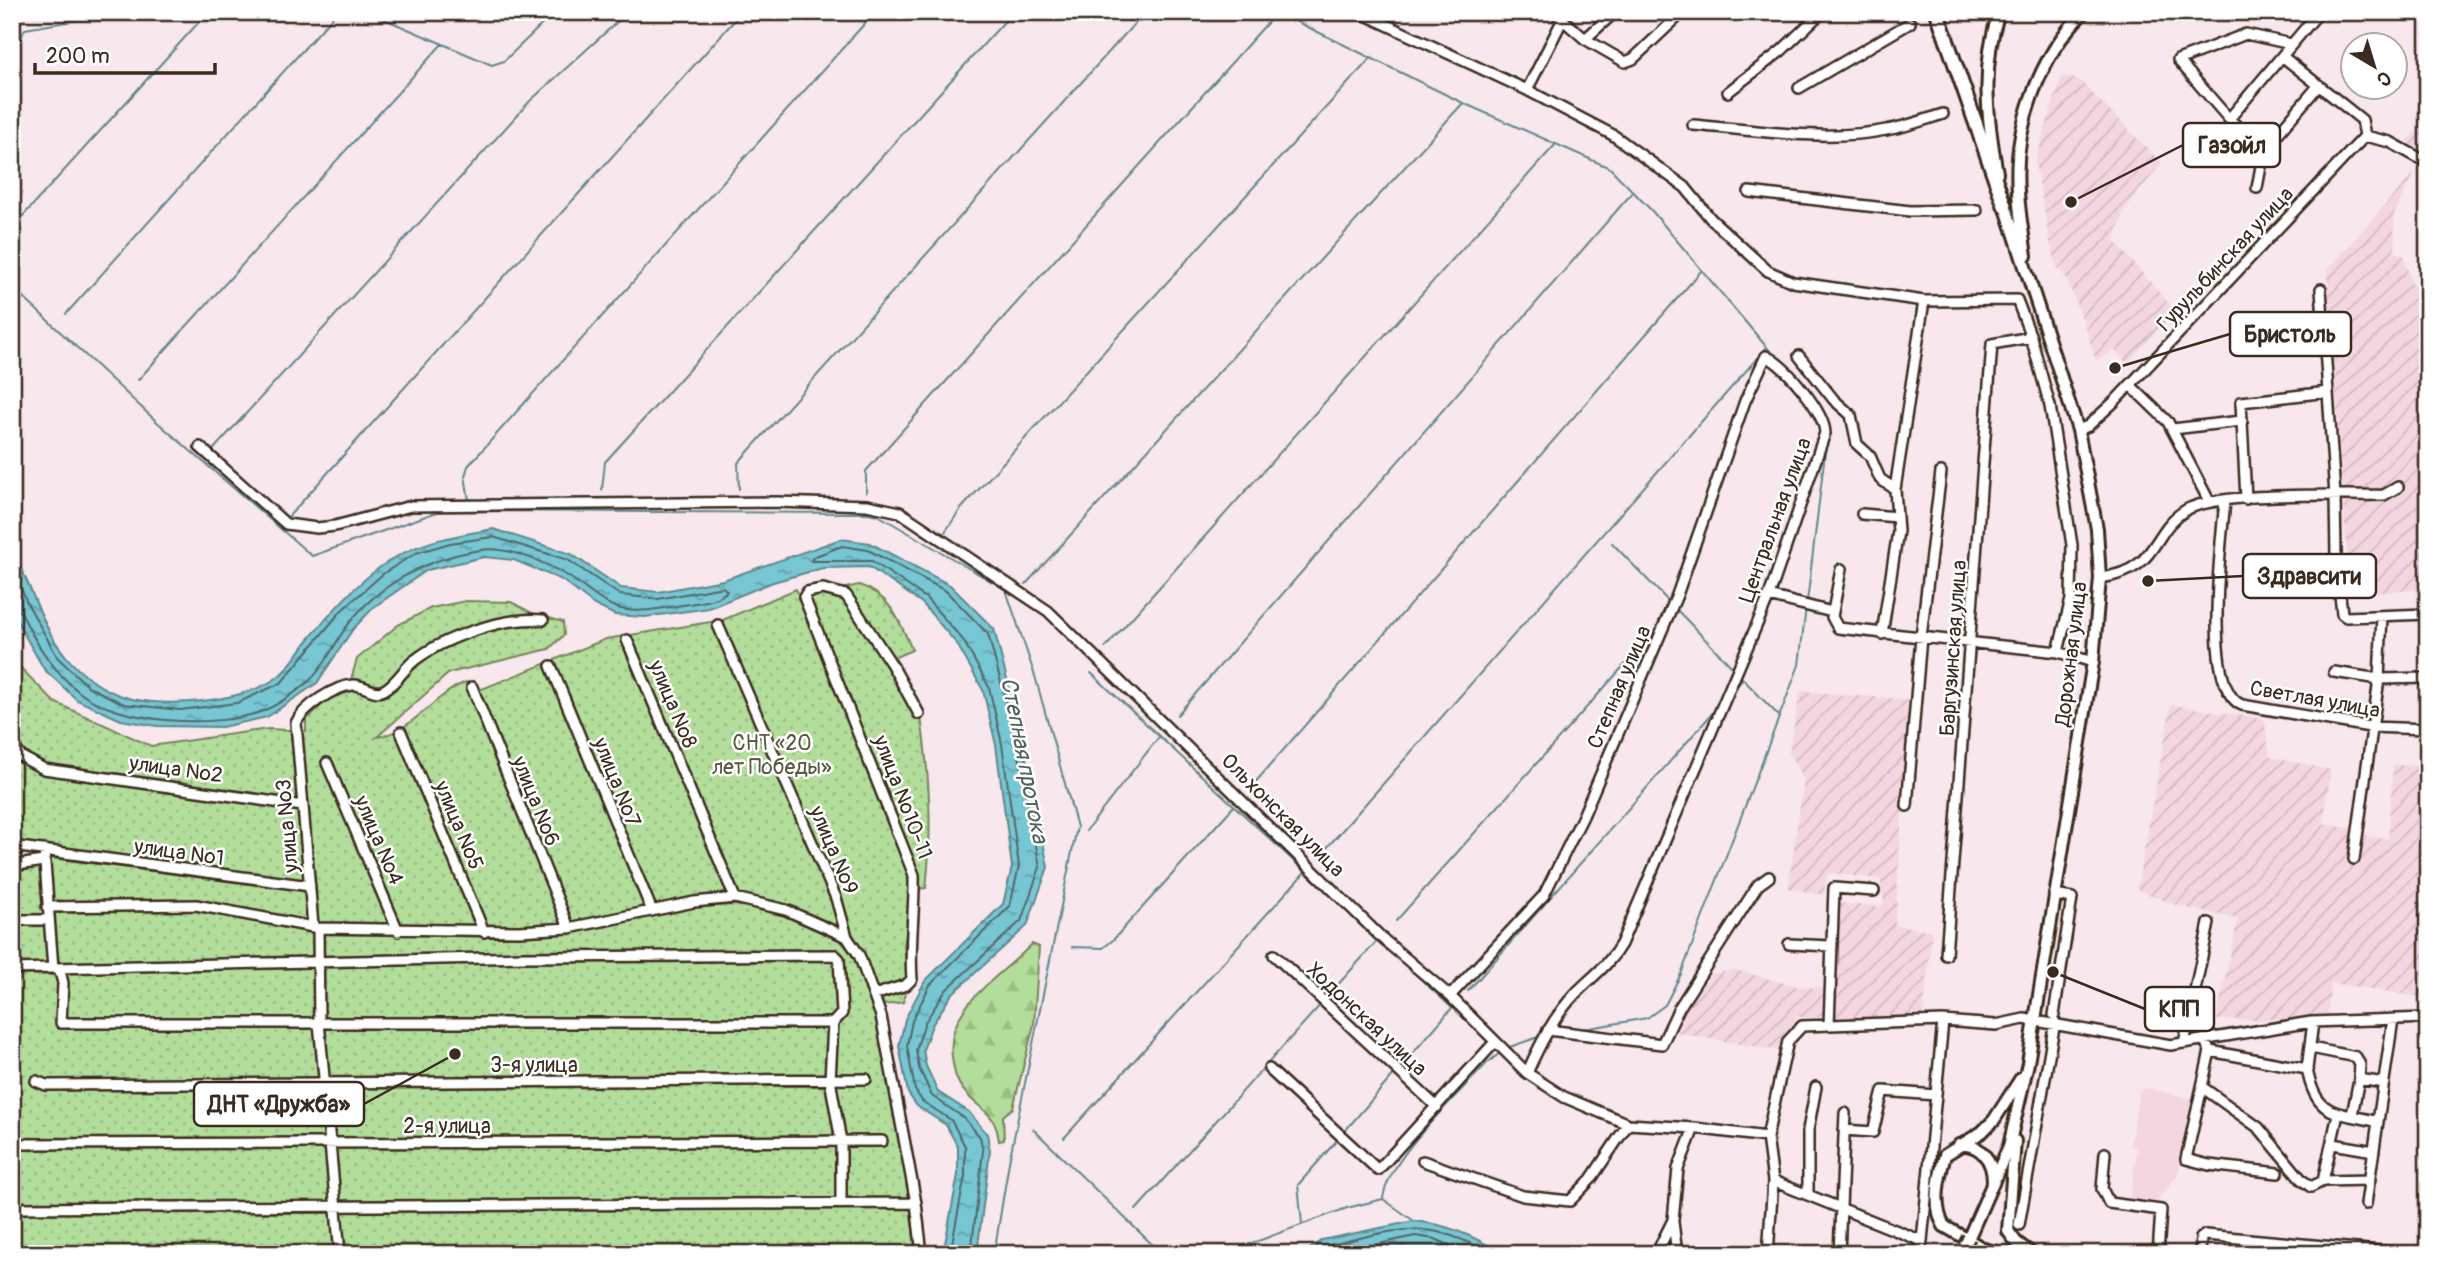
<svg xmlns="http://www.w3.org/2000/svg" width="2440" height="1266" viewBox="0 0 2440 1266" font-family="Pangolin,sans-serif">
<defs>
<pattern id="industrial-furrows" width="10" height="10" patternUnits="userSpaceOnUse" patternTransform="scale(1.75)"><rect width="10" height="10" fill="#f4d6e1"/><path d="M-1 1l2-2M0 10L10 0M9 11l2-2" fill="none" stroke="#d2b8c1"/></pattern>
<pattern id="forest-firs" width="22" height="20" patternUnits="userSpaceOnUse" patternTransform="scale(1.75)"><rect width="22" height="20" fill="#b2dd9b"/><path d="M5 1l3.5 6h-7zM16 11l3.5 6h-7z" fill="#9abe85"/></pattern>
<pattern id="garden-dots" width="8" height="8" patternUnits="userSpaceOnUse" patternTransform="scale(1.75)"><rect width="8" height="8" fill="#b2dd9b"/><path d="M2 2h.1M6 6h.1" fill="none" stroke="#9abe85" stroke-width="1.8" stroke-linecap="round"/></pattern>
<pattern id="water-ripples" width="26" height="14" patternUnits="userSpaceOnUse" patternTransform="scale(1.75)"><rect width="26" height="14" fill="#77c6d4"/><path d="M2 4q2-2 4 0t4 0M15 11q2-2 4 0t4 0" fill="none" stroke="#63a1ab"/></pattern>
</defs>
<rect width="100%" height="100%" fill="#f8e7ed"/>
<filter id="ink" filterUnits="userSpaceOnUse"><feTurbulence type="fractalNoise" baseFrequency=".0143" numOctaves="2"/><feDisplacementMap in="SourceGraphic" scale="14" xChannelSelector="R" yChannelSelector="G"/><feConvolveMatrix kernelMatrix="1 2 1 2 8 2 1 2 1" color-interpolation-filters="sRGB"/></filter>
<g filter="url(#ink)">
<!-- built -->
<path fill="#f4d6e1" d="M 2145,1088 L 2194,1099 L 2178,1174 L 2157,1201 L 2130,1200 L 2137,1148 L 2130,1146 L 2139,1092 Z"/>
<!-- industrial -->
<path fill="url(#industrial-furrows)" d="M 2062,75 L 2080,81 L 2162,163 L 2125,209 L 2114,240 L 2175,311 L 2127,363 L 2114,350 L 2096,361 L 2084,323 L 2065,276 L 2058,269 L 2051,247 L 2035,162 Z
M 2428,120 L 2428,154 L 2406,142 Z
M 2415,172 L 2394,214 L 2395,252 L 2404,256 L 2412,285 L 2428,284 L 2428,589 L 2350,594 L 2327,270 Z
M 1800,691 L 1909,700 L 1895,925 L 1932,931 L 1923,1018 L 1836,1019 L 1838,903 L 1882,907 L 1884,902 L 1880,879 L 1828,873 L 1823,895 L 1788,888 L 1804,780 L 1789,753 Z
M 2171,705 L 2264,719 L 2270,757 L 2331,770 L 2323,824 L 2365,830 L 2365,836 L 2388,839 L 2393,765 L 2428,766 L 2428,998 L 2331,983 L 2327,1019 L 2216,1020 L 2238,919 L 2178,906 L 2137,889 Z
M 1735,970 L 1800,987 L 1824,988 L 1823,1017 L 1798,1017 L 1783,1035 L 1781,1051 L 1677,1033 L 1685,1008 L 1712,974 Z"/>
<!-- forest -->
<path fill="url(#forest-firs)" stroke="#76845c" stroke-width="2" d="M 1032,944 L 1039,947 L 1034,1024 L 1013,1108 L 1003,1116 L 1004,1140 L 999,1141 C 995,1110 981,1112 964,1091 C 955,1080 954,1070 952,1057 C 945,1005 1001,977 1032,944 Z"/>
<!-- garden -->
<path fill="url(#garden-dots)" stroke="#76845c" stroke-width="2" d="M 859,585 C 891,595 900,622 912,650 L 886,661 L 916,719 L 921,717 C 929,775 933,829 926,888 L 913,889 L 904,946 L 908,979 L 903,1002 L 884,1005 L 849,927 L 837,930 L 785,907 L 727,892 L 552,927 L 325,931 L 590,928 L 692,907 L 735,905 L 786,913 L 838,938 L 855,957 L 877,1017 L 910,1200 L 410,1201 L 12,1206 L 12,851 L 22,852 L 22,869 L 48,865 L 49,858 L 195,876 L 195,870 L 12,843 L 12,659 L 54,702 L 151,746 L 268,729 L 306,731 L 306,720 L 328,699 L 347,693 L 357,659 L 398,625 L 431,608 L 466,601 L 511,602 L 532,613 L 563,622 L 564,635 L 549,649 L 449,673 L 377,737 C 413,732 433,695 466,682 L 472,693 L 606,639 L 723,620 L 796,589 L 800,598 Z
M 910,1205 L 916,1254 L 12,1254 L 12,1211 Z"/>
<!-- water -->
<path fill="url(#water-ripples)" stroke="#5f888b" stroke-width="2" d="M 493,529 L 571,554 L 621,588 L 658,592 L 723,580 L 841,539 L 870,543 L 950,585 L 994,629 L 1022,738 L 1048,867 L 1027,926 L 952,994 L 932,1025 L 923,1050 L 926,1066 L 938,1092 L 969,1112 L 987,1134 L 990,1150 L 977,1254 L 943,1254 L 958,1175 L 958,1147 L 946,1125 L 917,1106 L 908,1093 L 899,1046 L 905,1019 L 925,981 L 1003,904 L 1012,867 L 996,745 L 983,690 L 957,644 L 922,603 L 869,567 L 823,568 L 773,582 L 709,608 L 645,617 L 615,615 L 594,605 L 562,580 L 514,560 L 484,557 L 427,570 L 374,607 L 353,629 L 317,683 L 267,717 L 222,727 L 157,726 L 121,720 L 77,700 L 44,669 L 20,627 L 12,607 L 12,552 C 32,584 40,625 65,655 C 80,674 102,690 125,697 C 162,709 248,702 279,676 C 290,667 299,651 309,639 C 330,614 352,588 379,568 C 413,542 452,536 493,529 Z
M 1414,1221 C 1447,1224 1475,1236 1502,1254 L 1303,1254 L 1322,1240 Z"/>
<g fill="none" stroke-linecap="round" stroke-linejoin="round">
<!-- shore -->
<path stroke="#536867" stroke-width="2" d="M 12,565 L 27,603 L 58,658 L 89,687 L 124,704 L 180,710 L 237,703 L 281,683 L 341,611 L 384,573 L 416,553 L 450,543 L 493,537 L 568,560 L 620,595 L 658,599 L 723,587 L 727,591 C 717,602 697,602 683,605 C 661,608 636,615 615,607 C 596,600 583,585 566,575 C 544,562 507,546 481,550 C 430,557 378,584 347,626 C 335,642 326,665 311,679 C 300,690 278,705 263,711 C 216,729 119,724 79,692 C 52,670 35,643 21,612 L 12,608
M 950,1254 L 965,1176 L 965,1146 L 951,1120 L 922,1101 L 915,1090 L 907,1046 L 912,1021 L 930,985 L 1010,906 L 1019,866 L 1002,744 L 989,687 L 963,640 L 926,598 L 872,561 L 811,561 L 813,557 L 842,546 L 868,550 L 946,591 L 988,634 L 1016,739 L 1040,867 L 1021,921 L 946,990 L 925,1022 L 916,1050 L 919,1068 L 932,1096 L 964,1118 L 980,1137 L 983,1151 L 971,1254
M 1315,1254 L 1326,1246 C 1391,1231 1428,1215 1489,1254
M 1333,1254 L 1415,1236 L 1435,1239 L 1471,1254"/>
<!-- stream -->
<path stroke="#5f888b" stroke-width="2" d="M 368,12 L 492,65 L 504,61 L 555,12
M 1277,12 L 1463,103 L 1610,168 L 1652,211 L 1775,357
M 12,73 C 24,59 16,43 25,29 L 125,12
M 12,228 L 208,12
M 12,287 L 156,421 L 312,556 L 440,511 L 868,513 L 878,515 L 1006,590 L 1035,676 L 1077,827 L 1009,1162 L 995,1248 L 1001,1254
M 66,314 L 337,12
M 138,380 L 442,44
M 213,450 L 530,101 L 628,12
M 739,489 L 738,463 L 1145,12
M 602,490 L 605,462 L 1013,12
M 866,493 L 866,471 L 1277,12
M 469,500 L 465,476 L 468,466 L 875,12
M 289,516 L 742,12
M 945,532 L 960,510 L 1370,59
M 1612,543 L 1670,603
M 1026,584 L 1463,103
M 1807,602 L 1826,444
M 1676,609 L 1733,668
M 1105,648 L 1555,145
M 1091,673 L 1370,932
M 1739,675 L 1779,716
M 1735,688 L 1743,679
M 1177,715 L 1632,193
M 1252,786 L 1702,270
M 1086,831 L 1158,738
M 1324,851 L 1767,347
M 1396,921 L 1661,624
M 1072,947 L 1103,948 L 1113,940 L 1233,807
M 1387,948 L 1452,1008 L 1399,1069
M 1468,991 L 1717,708
M 1326,998 L 1378,940
M 1578,1030 L 1647,1018 L 1665,1005 L 1681,974 L 1799,665 L 1806,607
M 1507,1048 L 1541,1036
M 1033,1129 L 1162,1254
M 1344,1132 L 1395,1073
M 1064,1138 L 1305,872
M 1383,1199 C 1387,1159 1458,1095 1486,1064 L 1500,1053
M 1136,1210 L 1322,1003
M 1302,1224 L 1298,1185 L 1338,1139
M 1223,1254 L 1347,1208 L 1383,1199 L 1414,1221"/>
<defs>
<path id="minor" d="M 1359,12 L 1527,90 L 1613,135 L 1685,187 L 1711,219 L 1768,271 L 1793,282 L 1924,301
M 1554,12 L 1585,39 L 1625,62 L 1633,59 L 1683,12
M 2319,12 L 2282,56 L 2362,120 L 2365,136
M 1585,39 L 1615,12
M 1799,88 L 1910,23
M 1527,90 L 1563,19
M 1728,92 L 1781,51 L 1822,12
M 2229,119 L 2178,60 L 2246,34 L 2291,44
M 1693,125 C 1753,130 1827,142 1886,130 C 1905,127 1924,120 1943,114
M 2365,136 L 2390,142 L 2428,163
M 2264,150 L 2319,85
M 2257,188 L 2264,150 L 2229,119 L 2282,56
M 1749,192 L 1910,211 L 1977,210
M 2321,289 L 2335,496 L 2336,557 L 2342,614 L 2346,617 L 2428,614
M 1799,356 L 1834,400 L 1851,415 L 1857,444 L 1870,456 L 1880,479 L 1895,489
M 2130,385 L 2168,422 L 2209,501
M 2173,429 L 2241,421
M 2078,430 L 2088,426 L 2114,402 L 2365,136
M 200,447 L 286,524 L 317,528 L 335,526 L 411,506 L 777,502 L 867,505 L 900,512 L 1048,611 L 1384,940 L 1450,996 L 1527,1073 L 1564,1097 L 1628,1124 L 1694,1128
M 2246,499 L 2241,402 L 2328,392
M 2225,500 C 2222,538 2201,689 2242,705 L 2370,727 L 2428,729
M 1862,514 L 1897,517
M 1841,569 L 1832,617 L 1838,628 L 2058,652 L 2093,662
M 2100,578 C 2160,571 2150,531 2186,510 C 2219,491 2340,496 2384,495 L 2398,487
M 1769,596 L 1832,612
M 718,625 L 836,898 L 847,937
M 1882,634 L 1898,531 L 1895,489 L 1924,301 L 2017,300 L 2031,337
M 627,640 L 735,898
M 551,666 L 652,911
M 2334,672 L 2379,679 L 2428,678
M 472,687 L 569,928
M 401,732 L 484,932
M 12,746 L 22,757 L 44,769 L 303,806
M 327,763 L 398,931
M 1907,806 L 1921,637 L 1941,472
M 12,846 L 310,886
M 44,850 L 53,968
M 2354,859 L 2379,679 L 2382,616
M 12,866 L 43,861
M 47,907 L 196,905 L 318,928 L 519,931 L 569,928 L 694,902 L 735,898 L 786,910 L 847,937 L 859,955 L 881,1016 L 916,1203 L 922,1254
M 12,920 L 47,920
M 313,926 L 296,723 C 303,707 335,686 353,685 C 364,684 374,696 384,690 C 396,684 404,668 415,660 C 445,637 505,616 543,620
M 318,928 L 319,1022 L 340,1254
M 1789,944 L 1830,946
M 1274,955 L 1437,1107
M 1946,955 L 1992,344 L 2031,337 L 2050,406 L 2072,545 L 2071,599 L 2058,652
M 59,968 L 63,983 L 61,1023 L 833,1023
M 12,969 L 525,957 L 835,955 L 839,959 L 842,1013 L 833,1023 L 830,1080 L 841,1141 L 841,1203
M 874,995 L 906,985 L 912,979 C 909,944 915,910 914,875 L 804,597 L 807,592 L 823,589 L 846,595 L 892,665 L 919,714
M 1450,996 L 1544,895 L 1583,816 L 1677,595 L 1745,401 L 1766,356 C 1786,366 1824,411 1825,433 L 1769,596 L 1718,716
M 2054,1015 L 2072,898 L 2054,895
M 1829,1025 L 1834,888 L 1874,891
M 1548,1030 L 1662,1044 L 1679,1008 L 1758,885 L 1769,877
M 2204,1039 L 2210,1051 L 2307,1069 C 2316,1118 2336,1111 2378,1122
M 2184,1043 L 2209,923
M 2311,1048 L 2356,1057 L 2360,1065 L 2359,1079
M 2210,1051 L 2202,1087 L 2259,1128 L 2302,1180 L 2311,1187 L 2323,1181 L 2370,1180
M 1269,1069 L 1378,1170 L 1495,1042
M 2307,1069 L 2313,1022
M 1527,1073 C 1540,1044 1554,1016 1576,993 C 1593,976 1609,965 1621,944 L 1716,721
M 36,1081 L 46,1085 L 866,1079
M 2202,1087 L 2186,1159 L 2209,1165 L 2278,1173
M 2352,1115 L 2359,1079 L 2384,1083
M 1844,1130 L 1873,1132 L 1883,1091 L 1936,1095
M 12,1144 L 882,1141
M 2333,1144 L 2374,1151
M 2105,1153 L 2102,1189 L 2109,1203 L 2161,1210 L 2158,1254
M 1423,1161 L 1523,1196 L 1570,1201 L 1591,1179 L 1628,1124
M 1773,1181 L 1922,1241 L 1920,1254
M 2323,1181 L 2338,1114
M 1808,1193 L 1808,1130 L 1816,1087
M 2366,1204 L 2393,1019
M 12,1208 L 916,1203
M 1673,1222 L 1677,1254
M 2019,1225 L 2055,1022
M 1922,1241 L 1943,1021
M 1656,1254 L 1673,1220 L 1678,1169 L 1694,1128 L 1767,1137
M 1768,1254 L 1773,1181 L 1767,1137 L 1788,1041 L 1802,1026 L 1943,1021 L 1996,1025 L 2024,1019 L 2171,1045 L 2311,1022 L 2428,1018
M 1839,1254 L 1845,1113
M 2200,1254 L 2201,1238 L 2205,1235 L 2412,1254"/>
<path id="major" d="M 1997,173 C 1987,118 1981,66 1999,12
M 2026,256 C 2023,234 2019,213 2018,191 C 2013,129 2039,56 2084,12
M 2015,1141 L 2008,1231 L 2016,1242 L 2032,1254
M 1959,1145 C 1980,1143 1993,1160 1993,1181
M 1969,1237 L 2009,1146 L 2028,1063 L 2093,662 L 2100,578 L 2097,529 L 2078,430 L 2003,199
M 2003,1254 L 1984,1249 L 1944,1226 C 1932,1205 1939,1177 1945,1155 L 1982,1132 L 1994,1120 L 2021,1078"/>
<path id="highway" d="M 1937,12 L 2005,207"/>
</defs>
<!-- minor casing -->
<use href="#minor" stroke="#3b2a1e" stroke-width="14"/>
<!-- major casing -->
<use href="#major" stroke="#3b2a1e" stroke-width="16"/>
<!-- highway casing -->
<use href="#highway" stroke="#3b2a1e" stroke-width="18"/>
<!-- minor -->
<use href="#minor" stroke="#fff" stroke-width="9"/>
<!-- major -->
<use href="#major" stroke="#fff" stroke-width="10"/>
<!-- highway -->
<use href="#highway" stroke="#fff" stroke-width="12"/>
<defs>
<path id="major-bridge" d="M 1965,1245 L 1969,1237"/>
</defs>
<!-- major-bridge casing -->
<use href="#major-bridge" stroke="#3b2a1e" stroke-width="16" stroke-linecap="butt"/>
<!-- major-bridge -->
<use href="#major-bridge" stroke="#fff" stroke-width="10"/>
</g>
</g>
<g text-anchor="middle" stroke-width="5" stroke-linejoin="round" paint-order="stroke">
<!-- street labels -->
<g font-size="21" fill="#3b2a1e" stroke="#fff">
<text transform="translate(2225 259) rotate(-47)" y="7">Гурульбинская улица</text>
<text transform="translate(1775 520) rotate(-70)" y="7">Центральная улица</text>
<text transform="translate(1953 648) rotate(-86)" y="7">Баргузинская улица</text>
<text transform="translate(2071 654) rotate(-83)" y="7">Дорожная улица</text>
<text transform="translate(1619 687) rotate(-67)" y="7">Степная улица</text>
<text transform="translate(2315 699) rotate(10)" y="7">Светлая улица</text>
<text transform="translate(673 704) rotate(67)" y="7">улица №8</text>
<text transform="translate(176 769) rotate(8)" y="7">улица №2</text>
<text transform="translate(617 782) rotate(68)" y="7">улица №7</text>
<text transform="translate(903 797) rotate(69)" y="7">улица №10-11</text>
<text transform="translate(536 801) rotate(68)" y="7">улица №6</text>
<text transform="translate(1283 815) rotate(45)" y="7">Ольхонская улица</text>
<text transform="translate(459 825) rotate(67)" y="7">улица №5</text>
<text transform="translate(287 826) rotate(-95)" y="7">улица №3</text>
<text transform="translate(379 840) rotate(67)" y="7">улица №4</text>
<text transform="translate(834 850) rotate(67)" y="7">улица №9</text>
<text transform="translate(179 852) rotate(8)" y="7">улица №1</text>
<text transform="translate(1367 1019) rotate(43)" y="7">Ходонская улица</text>
<text x="534" y="1072">3-я улица</text>
<text x="447" y="1133">2-я улица</text>
</g>
<!-- park labels -->
<g font-size="21" fill="#59573d" stroke="#fff">
<text x="772" y="750">СНТ «20<tspan x="772" dy="24">лет Победы»</tspan></text>
</g>
<!-- water labels -->
<g font-size="23" font-style="italic" fill="#50615e" stroke="#fff">
<text transform="translate(1025 760) rotate(79)" y="8">Степная протока</text>
</g>
</g>
<!-- callouts -->
<path fill="none" stroke="#3b2a1e" stroke-width="2.5" d="M2071 202L2183 145M2115 368L2230 334M2148 581L2243 576M2053 972L2145 1009M455 1054L364 1104"/>
<g fill="#3b2a1e" stroke="#fff" stroke-width="2.5">
<circle cx="2071" cy="202" r="7"/>
<circle cx="2115" cy="368" r="7"/>
<circle cx="2148" cy="581" r="7"/>
<circle cx="2053" cy="972" r="7"/>
<circle cx="455" cy="1054" r="7"/>
</g>
<g fill="#fff" stroke="#3b2a1e" stroke-width="2.5">
<rect x="2183" y="123" width="97" height="44" rx="7"/>
<rect x="2230" y="312" width="121" height="44" rx="7"/>
<rect x="2243" y="554" width="133" height="44" rx="7"/>
<rect x="2145" y="987" width="69" height="44" rx="7"/>
<rect x="194" y="1082" width="170" height="44" rx="7"/>
</g>
<g font-size="23" text-anchor="middle" font-weight="bold" fill="#3b2a1e">
<text x="2232" y="153">Газойл</text>
<text x="2290" y="342">Бристоль</text>
<text x="2309" y="584">Здравсити</text>
<text x="2179" y="1017">КПП</text>
<text x="279" y="1112">ДНТ «Дружба»</text>
</g>
<!-- margin -->
<rect width="2440" height="1266" fill="none" stroke="#fff" stroke-width="42"/>
<rect x="21" y="21" width="2398" height="1224" fill="none" stroke="#3b2a1e" stroke-width="2.5" filter="url(#ink)"/>
<!-- north arrow -->
<g transform="translate(2374 66) rotate(142)"><circle r="33" fill="#ffffff" stroke="#b1aaa5" stroke-width="2"/>
<path d="M0-5L12 26L0 18L-12 26Z" fill="#3b2a1e"/>
<text y="-10" font-size="19" font-weight="bold" text-anchor="middle" fill="#3b2a1e">С</text>
</g>
<!-- scale -->
<path d="M35 63v10h180v-10" fill="none" stroke="#3b2a1e" stroke-width="3.5"/>
<text x="46" y="63" font-size="21" fill="#3b2a1e" stroke="#ffffff" stroke-width="5" paint-order="stroke">200 m</text>
</svg>
